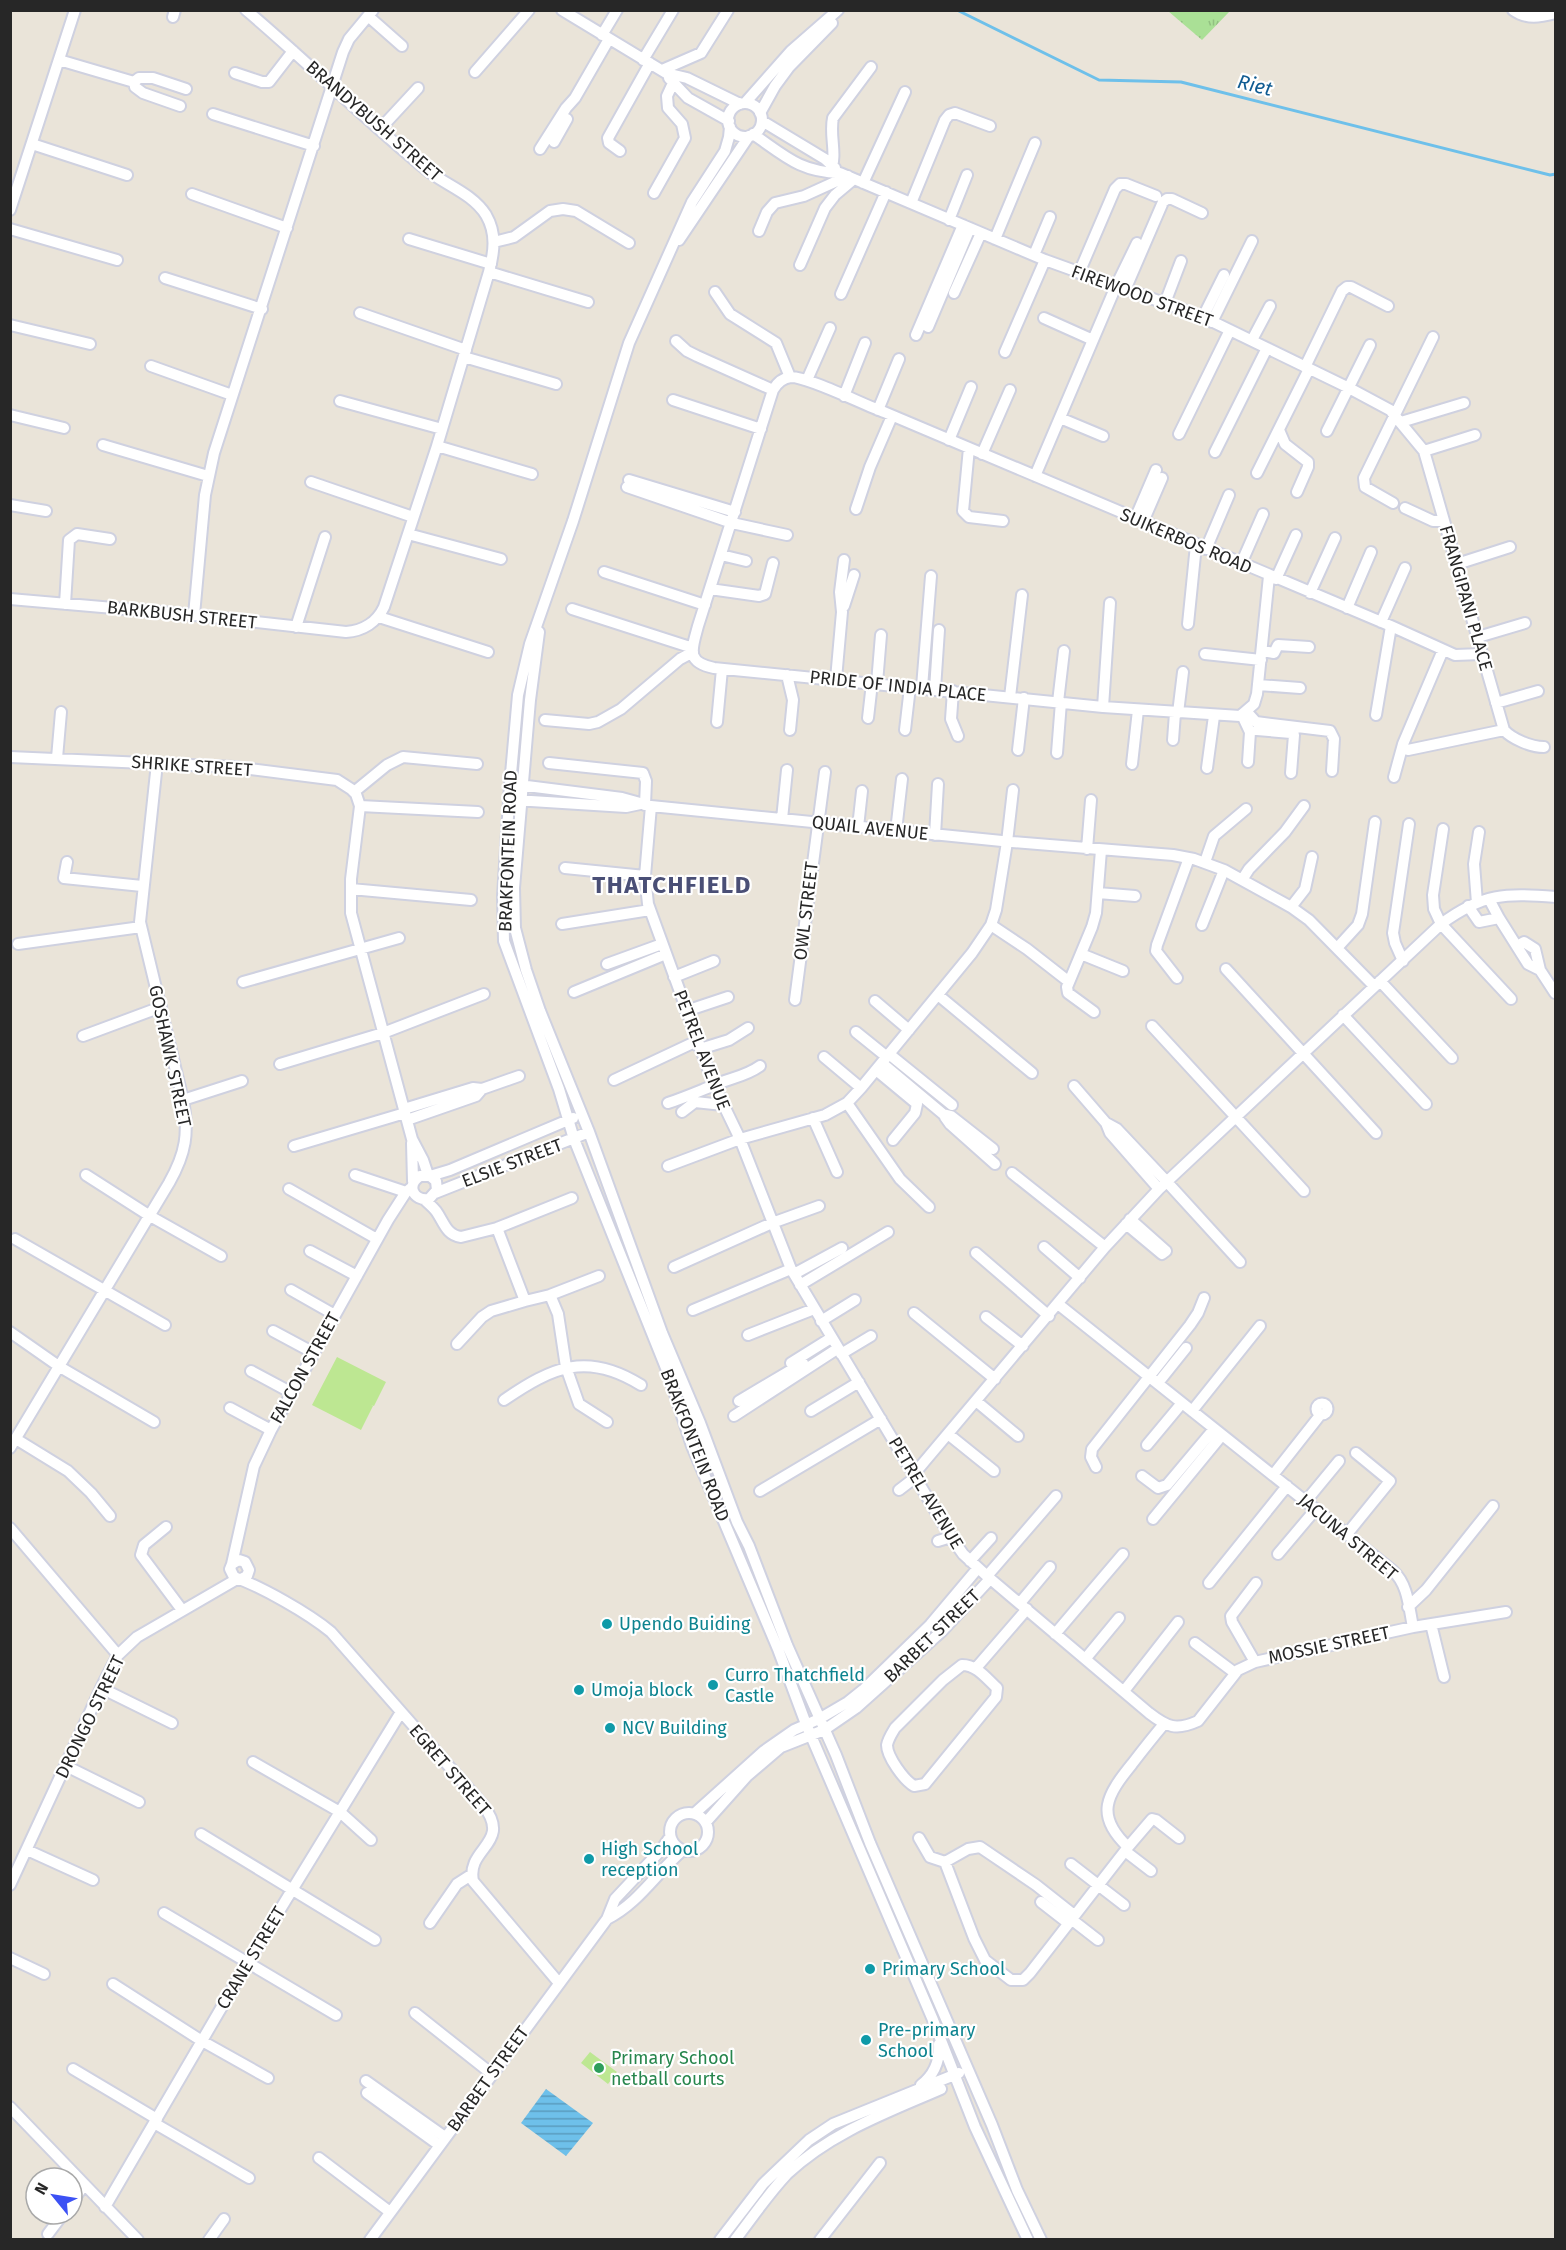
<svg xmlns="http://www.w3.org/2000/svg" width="1566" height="2250" viewBox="0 0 1566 2250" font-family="'Fira Sans',sans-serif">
<defs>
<pattern id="grass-tufts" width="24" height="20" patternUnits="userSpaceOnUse" patternTransform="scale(1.5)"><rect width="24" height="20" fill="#aae096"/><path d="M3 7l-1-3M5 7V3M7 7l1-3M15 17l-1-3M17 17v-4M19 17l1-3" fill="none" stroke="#92c081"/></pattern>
<pattern id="water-rules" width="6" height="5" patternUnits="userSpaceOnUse" patternTransform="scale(1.5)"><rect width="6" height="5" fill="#6ec0ea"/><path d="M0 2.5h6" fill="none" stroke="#5a9cbe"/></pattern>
</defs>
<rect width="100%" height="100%" fill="#eae4d9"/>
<!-- grass -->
<path fill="url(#grass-tufts)" d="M 1168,11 L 1230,11 L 1202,40 Z"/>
<!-- pitch -->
<path fill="#bde792" d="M 337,1357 L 386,1382 L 374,1406 L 371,1405 L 373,1406 L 361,1430 L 312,1405 Z
M 590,2052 L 617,2072 L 608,2084 L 581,2063 Z"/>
<!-- water -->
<path fill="url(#water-rules)" d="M 546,2089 L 593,2123 L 566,2156 L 521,2123 Z"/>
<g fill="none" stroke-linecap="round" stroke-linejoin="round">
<!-- stream -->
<path stroke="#6ec0ea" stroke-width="3" d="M 957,10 L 1099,80 L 1181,82 L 1550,175 L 1556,174"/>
<defs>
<path id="minor" d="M 562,10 L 666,73 L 687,78 L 740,104
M 1513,10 C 1527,20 1540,17 1556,13
M 368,16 L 402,46
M 173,17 L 175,10
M 602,35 L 617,10
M 59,60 L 134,82
M 643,60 L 673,10
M 662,70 L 701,53 L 728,10
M 475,72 L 529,10
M 235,73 L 262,82 L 269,82 L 293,51
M 669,78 L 688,98 L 729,121
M 745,103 L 791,51 L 838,10
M728 120a17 17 0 1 1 34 0a17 17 0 1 1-34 0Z
M 180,106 L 143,93 L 135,87 L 134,82 L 139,78 L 153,78 L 186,89
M 760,113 L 775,86 L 789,67 L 832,23
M 213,114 L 314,146
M 762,121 L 825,159 L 835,168
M 730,127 L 729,137 L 725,151 L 692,202 L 629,343 L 573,521 L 530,644 L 518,695 L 510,785 L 503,896 L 504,941 L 559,1089 L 574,1139 L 668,1373 L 692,1446 L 778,1649 L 806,1724 L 933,2020 L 975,2127 L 1028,2240
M 380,129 L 418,88
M 753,134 C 785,156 800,172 840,173 L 1045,260 L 1203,317 L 1349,388 L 1390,410 L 1424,451 L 1504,730 C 1512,739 1531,747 1544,747
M 554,142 L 567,119
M 32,144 L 127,175
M 540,149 L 566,108 L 575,98 L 609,39
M 620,151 L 609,143 L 608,138 L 650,63
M 830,172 C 838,154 829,136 833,118 L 871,67
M 863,183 L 905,92
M 654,193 L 685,138 L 682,124 L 668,108 L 667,96 L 673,83
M 192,194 L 287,228
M 911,203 L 945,120 L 949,115 L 955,113 L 990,126
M 10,210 L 75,10
M 949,220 L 967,175
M 10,229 L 117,260
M 759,231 L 767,212 L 775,203 L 804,196 L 848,176
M 409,239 L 491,264
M 995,239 L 1035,143
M 679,240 L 749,136
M 494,242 L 514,237 L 550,211 L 563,209 L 576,211 L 629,243
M 1034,255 L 1050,217
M 800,265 L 825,208 L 835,195 L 854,179
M 489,272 L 588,302
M 1079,273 L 1115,189 L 1120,184 L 1126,184 L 1156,196
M 165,278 L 262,309
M 1125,290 L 1163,202 L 1167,199 L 1172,199 L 1202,213
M 715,292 L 730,314 L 776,343 L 790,377
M 954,293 L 981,233
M 841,294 L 886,192
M 1165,303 L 1181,261
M 360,313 L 466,350
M 1203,317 L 1224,275
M 1044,318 L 1093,340
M 1212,322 L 1252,241
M 10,325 L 90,344
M 928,327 L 970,228
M 916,335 L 963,225
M 1252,340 L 1270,306
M 676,341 L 687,351 L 697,356 L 773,390
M 1005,352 L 1045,260
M 464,357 L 556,384
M 151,366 L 232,395
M 1305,367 L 1342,291 L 1347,287 L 1351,287 L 1388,306
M 807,380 L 830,328
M 844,396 L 865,343
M 673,400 L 761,429
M 340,401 L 442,429
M 878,410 L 899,359
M 10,415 L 64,428
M 1060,418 L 1103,436
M 1401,422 L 1464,403
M 1279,430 L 1285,444 L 1308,462 L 1308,467 L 1297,492
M 1327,431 L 1370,345
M 1179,434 L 1230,330
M 949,440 L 971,387
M 103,445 L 208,476
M 437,446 L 532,474
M 969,448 L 963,511 L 969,517 L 1003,521
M 1424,451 L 1475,435
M 1215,452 L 1267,348
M 982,454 L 1010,390
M 1257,473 L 1309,369
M 1035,476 L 1116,286 L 1137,243
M 629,480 L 735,512
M 311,482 L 413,517
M 627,487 L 732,523 L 787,535
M 1393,503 L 1365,487 L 1364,478 L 1433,337
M 10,505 L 46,511
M 1405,508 L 1433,521 L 1444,521
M 856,509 L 870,467 L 892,416
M 1135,519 L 1156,470
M 1143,522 L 1162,478
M 408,534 L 501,559
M 1206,549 L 1229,495
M 721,555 L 746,561
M 1241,564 L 1263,514
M 1457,564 L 1510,547
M 604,572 L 705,605
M 1269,576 L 1257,694 L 1254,704 L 1240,716 L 1103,707 L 714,668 C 685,662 692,649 698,626 L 773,390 C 777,383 782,378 791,377 C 809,377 864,405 884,412 L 1391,626 L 1455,655 L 1482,654
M 1276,579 L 1296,535
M 710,589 L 759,596 L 765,594 L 773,563
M 1310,593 L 1335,538
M 10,599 L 194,615 L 346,632 C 363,631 377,622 384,607 L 437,446 L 489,272 C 494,252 497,234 486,215 C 473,194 446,185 428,171 C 365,120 308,62 246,10
M 65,604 L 69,540 L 77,534 L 110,539
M 844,606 L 854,575
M 1347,608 L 1371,552
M 572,609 L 693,648
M 194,615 L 205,495 L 214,453 L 343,52 L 349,39 L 373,10
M 379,617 L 488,652
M 1381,622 L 1405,568
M 1188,624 L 1196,545
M 296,627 L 325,537
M 539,632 L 530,700 L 514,888 L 515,928 L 526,970 L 540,1011 L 589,1132 L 662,1333 L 700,1423 L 737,1522 L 749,1546 L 787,1645 L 836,1755 L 870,1843 L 992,2125 L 1017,2190 L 1041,2240
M 1478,637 L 1525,623
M 1262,651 L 1274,653 L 1278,645 L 1309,647
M 1205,654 L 1261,660
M 787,675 L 793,700 L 790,730
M 836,679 L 842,612 L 840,592 L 844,560
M 877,683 L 881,635
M 1258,685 L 1300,688
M 922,687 L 931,576
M 935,689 L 939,630
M 953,691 L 951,719 L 958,736
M 1010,697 L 1022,595
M 1058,702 L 1064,651
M 1496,703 L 1538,691
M 1103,707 L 1110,603
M 1247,712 L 1256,722 L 1330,731 L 1334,739 L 1332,771
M 1178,713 L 1183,672
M 1242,715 L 1250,732 L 1248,762
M 1376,715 L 1391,626
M 868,718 L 872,683
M 545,720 L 589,724 L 598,722 L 621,709 L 680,659 L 693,652
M 717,722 L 722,669
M 905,730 L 910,687
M 1257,730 L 1291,733 L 1294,735 L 1291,773
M 1173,740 L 1175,713
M 1018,750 L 1024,698
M 1408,750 L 1504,730
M 1057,753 L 1061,702
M 10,757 L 234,767 L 337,780 L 351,789 L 356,794 L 360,806 L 351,879 L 351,913 L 412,1139 L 423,1160 L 428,1175
M 57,758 L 61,712
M 549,763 L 643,773 L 646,781 L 645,805
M 1132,764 L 1138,710
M 1207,768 L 1214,716
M 1394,777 L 1403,744 L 1443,650
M 519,785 L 622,798 L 651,806 L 1012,842 L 1173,855 L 1194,859 L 1224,870 L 1291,907 L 1309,920 L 1374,986
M 354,792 L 387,765 L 403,757 L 477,764
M 515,800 L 626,807 L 640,804
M 360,806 L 478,812
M 651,806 L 645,876 L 648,904 L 714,1085 L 740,1139 L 791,1269 L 951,1537 L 963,1554 L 987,1576 L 1149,1713 C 1167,1727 1176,1731 1198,1721 L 1238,1670 L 1255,1662 L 1413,1627 L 1506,1612
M 782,819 L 787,770
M 858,827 L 862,791
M 1443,829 L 1433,895 L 1434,909 L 1441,924 L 1511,999
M 896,831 L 902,779
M 935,835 L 938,784
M 1087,849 L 1091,800
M 67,862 L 64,878 L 142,886
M 1205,862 L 1214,836 L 1246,809
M 565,868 L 645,876
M 1242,880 L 1249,869 L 1285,832 L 1304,806
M 351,889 L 471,900
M 1098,893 L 1135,896
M 1489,899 L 1499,918 L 1528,964 L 1540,970 L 1555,993
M 1477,903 L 1474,864 L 1479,832
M 1468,906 L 1479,922 L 1499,918
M 1291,907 L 1305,889 L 1312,857
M 562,924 L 650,910
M 991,925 L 1027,949 L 1068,981
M 1202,925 L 1224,870
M 18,944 L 141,927
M 1517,946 L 1524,942 L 1535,949 L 1540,970
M 1337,948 L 1358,925 L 1362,914 L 1375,822
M 1081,954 L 1123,971
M 1403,961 L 1395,943 L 1393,933 L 1409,824
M 607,964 L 662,944
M 1226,969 L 1376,1133
M 674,977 L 714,961
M 1177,978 L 1156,951 L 1157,945 L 1189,858
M 1380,981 L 1452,1058
M 243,982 L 399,938
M 574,992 L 666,954
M 938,995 L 1032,1073
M 795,1000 L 825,772
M 875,1001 L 909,1030
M 686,1011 L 728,997
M 1094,1012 L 1068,993 L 1067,987 L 1092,927 L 1096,913 L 1101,850
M 1343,1015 L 1426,1104
M 1152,1026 L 1304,1191
M 856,1032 L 887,1057
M 83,1036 L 161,1007
M 700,1049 L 729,1040 L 748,1028
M 889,1054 L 952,1105
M 824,1057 L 861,1088
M 882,1063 L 943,1114 L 951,1116 L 993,1149
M 280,1064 L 383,1033 L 484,994
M 876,1070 L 917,1104 L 915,1113 L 893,1140
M 614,1080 L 697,1041
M 1074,1086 L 1106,1123 L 1117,1129 L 1167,1182 L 1240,1262
M 183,1100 L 242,1081
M 668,1103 C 683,1098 697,1092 712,1086 C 729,1078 745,1077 760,1066
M 847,1103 L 900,1179 L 929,1207
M 404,1109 L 473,1088 L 482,1089 L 519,1076
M 682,1112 L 695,1102 L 723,1105
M 945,1117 L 950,1124 L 995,1164
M 813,1118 L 837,1172
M 407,1120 L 476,1096 L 482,1089
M 1106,1123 L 1110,1133 L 1159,1189
M 412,1143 L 413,1181
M 294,1146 L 405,1113
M 668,1166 L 740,1139 L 825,1115 L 847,1103 L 861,1088 L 972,953 L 991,925 L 996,910 L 1007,842 L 1013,790
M 1012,1173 L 1105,1247
M 86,1175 L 150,1216 L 221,1256
M 355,1175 L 406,1192
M 430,1176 L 436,1181 L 437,1190 L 429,1199 C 413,1201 406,1185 420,1176 L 430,1176 L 450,1170 L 573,1118
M 289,1189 L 377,1239
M 435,1193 L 589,1132
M 425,1200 C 429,1204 433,1207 436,1211 C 444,1222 446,1235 461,1237 L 497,1228 L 572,1198
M 1126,1224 L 1162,1254 L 1166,1251 L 1130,1219
M 497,1228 L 525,1301 L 550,1295 L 599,1276
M 15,1239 L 165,1325
M 1044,1247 L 1080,1278
M 310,1251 L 357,1276
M 976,1253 L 1049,1316
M 674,1267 L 772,1223 L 819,1206
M 794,1274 L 842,1248
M 800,1285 L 888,1232
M 291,1290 L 335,1315
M 550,1295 L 558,1314 L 566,1367 L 579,1404 L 607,1422
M 1058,1304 L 1393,1571 C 1408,1584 1409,1608 1413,1627
M 693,1310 L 791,1269
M 914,1313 L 995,1379
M 986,1317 L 1023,1346
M 821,1321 L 855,1300
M 273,1331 L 314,1353
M 10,1332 L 60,1367 L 154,1422
M 748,1335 L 814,1309
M 457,1344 L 482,1317 L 491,1311 L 525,1301
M 841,1354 L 871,1336
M 791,1363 L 831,1338
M 251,1371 L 292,1393
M 1158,1383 L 1186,1348
M 504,1400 C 552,1367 587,1351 641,1385
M 739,1401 L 803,1363
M 976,1401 L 1018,1436
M1316.5 1409a5.5 5.5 0 1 1 11 0a5.5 5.5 0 1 1-11 0Z
M 230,1408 L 271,1430
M 811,1411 L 859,1382
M 1192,1411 L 1260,1326
M 734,1416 L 837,1349
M 948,1434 L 994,1471
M 16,1439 L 68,1471 L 91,1493 L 110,1516
M 1147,1445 L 1182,1403
M 10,1448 L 169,1183 C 186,1153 189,1133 183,1100 L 140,922 L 157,763
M 1096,1467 L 1091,1457 L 1092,1449 L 1190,1325 L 1198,1313 L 1204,1298
M 914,1474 L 1105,1247 L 1159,1189 L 1441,924 C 1483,893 1505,893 1556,897
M 1273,1475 L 1321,1414
M 1142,1476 L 1158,1488 L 1167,1485 L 1214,1429
M 899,1490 L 916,1477
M 760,1491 L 881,1419
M 1306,1501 L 1339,1461
M 1153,1519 L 1222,1435
M 166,1527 L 144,1545 L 141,1555 L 182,1610
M 10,1528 L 118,1655
M 1347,1534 L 1390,1481 L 1356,1453
M 938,1541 L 951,1537
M 1278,1554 L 1316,1509
M 970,1561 L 991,1538
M 232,1564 L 254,1466 L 271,1430 L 388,1220 L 406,1192 L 412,1187
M 987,1576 L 1056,1496
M 241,1579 L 247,1576 L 249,1570 L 245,1562 L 239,1560 L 232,1564 L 230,1569 L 234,1577 C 262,1587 308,1613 331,1632 L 483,1805 C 513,1844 466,1847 473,1881 L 559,1983
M 1209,1583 L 1287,1486
M 1020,1603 L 1050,1567
M 1408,1607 L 1426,1590 L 1493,1506
M 1431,1624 L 1444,1677
M 1055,1634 L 1123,1554
M 1195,1643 L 1235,1673
M 1086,1658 L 1119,1618
M 1255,1662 L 1232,1622 L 1231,1616 L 1256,1583
M 962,1665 C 977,1665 986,1678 997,1688 L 996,1697 L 925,1784 L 914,1786 C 904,1780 887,1757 887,1745 C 888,1739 892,1733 895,1728 L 943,1680 Z
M 976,1668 L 1027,1609
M 101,1688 L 172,1723
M 1124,1691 L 1178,1622
M 253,1762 L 340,1812 L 371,1840
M 66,1766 L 139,1802
M670 1832a19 19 0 1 1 38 0a19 19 0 1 1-38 0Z
M 695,1813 L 764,1751 L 794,1730 L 819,1719 L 848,1702 L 863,1690 L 930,1625 L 978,1568
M 706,1822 L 747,1776 L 781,1747 L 824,1730 L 856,1708 L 942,1631 L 990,1579
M 201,1834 L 375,1940
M 919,1838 L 930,1857 L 945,1862
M 1128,1847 L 1152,1819 L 1156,1820 L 1179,1838
M 27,1850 L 93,1880
M 1125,1851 L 1151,1871
M 1071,1864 L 1124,1905
M 10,1885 L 104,1682 L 118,1655 L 137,1637 L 237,1579
M 1041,1902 L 1068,1923
M 164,1913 L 336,2015
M 1074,1915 L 1036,1885 L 980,1847 L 968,1849 L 945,1862 L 974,1938 L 985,1960 L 1011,1980 L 1023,1980 L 1030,1973 L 1128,1847 C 1094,1815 1107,1795 1132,1764 C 1142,1751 1153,1737 1164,1724
M 607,1919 C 639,1903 656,1873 683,1850
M 1071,1919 L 1098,1940
M 430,1923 L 457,1884 L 471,1875
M 10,1958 L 44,1974
M 113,1984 L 202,2041 L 268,2078
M 415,2013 L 492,2074
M 73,2069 L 157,2119
M 366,2081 L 445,2137
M 921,2085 C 934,2075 940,2062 939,2044
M 367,2093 L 439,2145
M 10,2107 L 138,2240
M 154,2123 L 249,2178
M 319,2158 L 390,2212
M 72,2202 L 84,2185
M 105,2207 L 248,1962 L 401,1712
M 48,2234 L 63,2214
M 209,2240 L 224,2219
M 370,2240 L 607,1919 L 615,1899 L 661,1850 L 670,1837
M 720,2240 L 763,2184 L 809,2140 L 833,2124 L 959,2073
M 735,2240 C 752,2218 768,2194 787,2174 C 830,2133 888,2112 941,2089
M 820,2240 L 880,2163"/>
</defs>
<!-- minor casing -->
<use href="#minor" stroke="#cfd1e0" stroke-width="14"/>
<!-- minor -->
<use href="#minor" stroke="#fff" stroke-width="10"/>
</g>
<!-- markers -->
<g fill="#0f9aa8" stroke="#fff" stroke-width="2">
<circle cx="607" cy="1624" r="6"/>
<circle cx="713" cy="1685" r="6"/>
<circle cx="579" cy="1690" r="6"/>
<circle cx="610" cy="1728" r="6"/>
<circle cx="589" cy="1859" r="6"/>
<circle cx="870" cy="1969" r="6"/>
<circle cx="866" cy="2040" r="6"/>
</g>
<circle fill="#2e9e5b" stroke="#fff" stroke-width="2" cx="599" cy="2068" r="6"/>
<g text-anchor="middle" stroke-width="4.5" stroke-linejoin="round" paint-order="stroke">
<!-- street labels -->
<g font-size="18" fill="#272727" stroke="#fff">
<text transform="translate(374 121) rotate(41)" y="6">BRANDYBUSH STREET</text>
<text transform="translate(1142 296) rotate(20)" y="6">FIREWOOD STREET</text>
<text transform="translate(1186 541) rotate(23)" y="6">SUIKERBOS ROAD</text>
<text transform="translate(1466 598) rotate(74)" y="6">FRANGIPANI PLACE</text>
<text transform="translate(182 615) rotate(6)" y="6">BARKBUSH STREET</text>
<text transform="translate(898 686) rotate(6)" y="6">PRIDE OF INDIA PLACE</text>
<text transform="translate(192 766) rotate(4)" y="6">SHRIKE STREET</text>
<text transform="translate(870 828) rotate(6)" y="6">QUAIL AVENUE</text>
<text transform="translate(508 851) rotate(-88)" y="6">BRAKFONTEIN ROAD</text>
<text transform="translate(806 911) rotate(-83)" y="6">OWL STREET</text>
<text transform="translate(702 1050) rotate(69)" y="6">PETREL AVENUE</text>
<text transform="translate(170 1056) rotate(78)" y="6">GOSHAWK STREET</text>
<text transform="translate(512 1163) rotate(-21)" y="6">ELSIE STREET</text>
<text transform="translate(305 1368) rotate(-61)" y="6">FALCON STREET</text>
<text transform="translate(695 1445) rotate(69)" y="6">BRAKFONTEIN ROAD</text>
<text transform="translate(926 1493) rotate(59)" y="6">PETREL AVENUE</text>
<text transform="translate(1348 1537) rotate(40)" y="6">JACUNA STREET</text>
<text transform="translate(932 1636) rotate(-44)" y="6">BARBET STREET</text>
<text transform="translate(1329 1645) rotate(-12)" y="6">MOSSIE STREET</text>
<text transform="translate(90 1717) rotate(-64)" y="6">DRONGO STREET</text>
<text transform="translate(450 1770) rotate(49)" y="6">EGRET STREET</text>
<text transform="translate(251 1958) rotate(-59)" y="6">CRANE STREET</text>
<text transform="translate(488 2079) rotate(-54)" y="6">BARBET STREET</text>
</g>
<!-- culture labels -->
<g font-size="18" fill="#0d838f" stroke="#fff" text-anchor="start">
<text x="619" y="1630">Upendo Buiding</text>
<text x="725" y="1681">Curro Thatchfield<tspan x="725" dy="21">Castle</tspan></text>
<text x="591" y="1696">Umoja block</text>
<text x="622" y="1734">NCV Building</text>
<text x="601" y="1855">High School<tspan x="601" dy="21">reception</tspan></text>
<text x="882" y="1975">Primary School</text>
<text x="878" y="2036">Pre-primary<tspan x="878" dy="21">School</tspan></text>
</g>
<!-- leisure labels -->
<g font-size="18" fill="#27864d" stroke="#fff" text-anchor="start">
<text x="611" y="2064">Primary School<tspan x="611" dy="21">netball courts</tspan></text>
</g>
<!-- water labels -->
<g font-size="20" font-style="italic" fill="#115c92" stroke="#fff">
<text transform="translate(1255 85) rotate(14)" y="7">Riet</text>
</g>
<!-- district labels -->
<g font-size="24" font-weight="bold" letter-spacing="1.5" fill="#4a4f76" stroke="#fff">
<text x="672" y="893">THATCHFIELD</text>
</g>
</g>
<!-- border -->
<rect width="1566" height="2250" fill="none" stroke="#272727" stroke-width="24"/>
<!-- north arrow -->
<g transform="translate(54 2196) rotate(300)"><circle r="28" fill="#ffffff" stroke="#a9a9a9" stroke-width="1.5"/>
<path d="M0-4.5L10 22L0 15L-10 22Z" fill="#3c51f4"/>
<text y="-9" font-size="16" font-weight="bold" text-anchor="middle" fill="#272727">N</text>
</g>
</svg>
